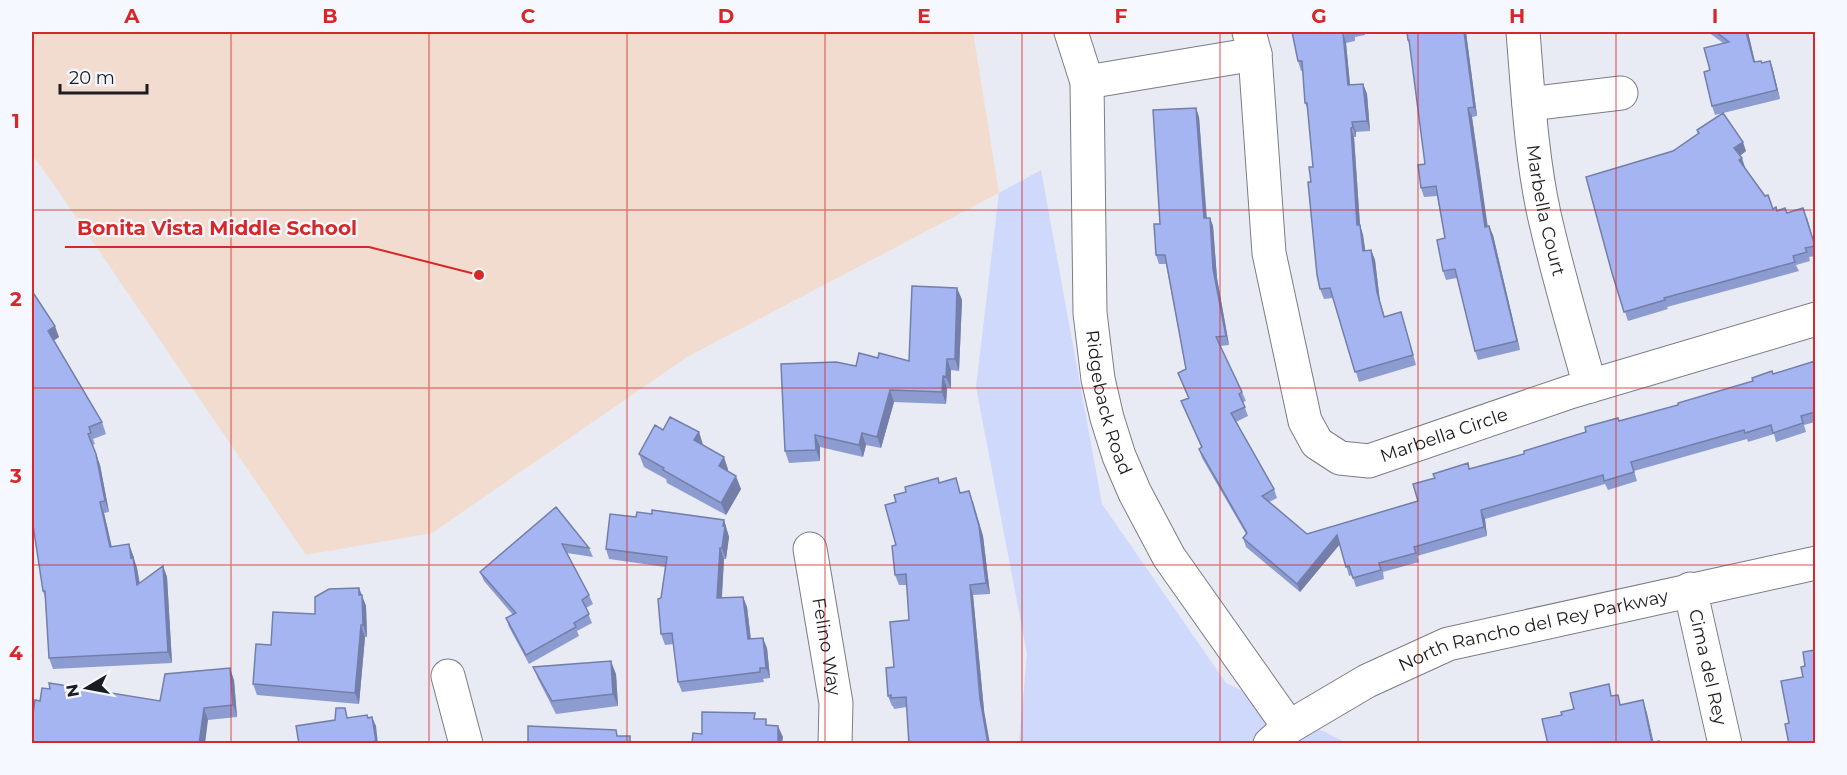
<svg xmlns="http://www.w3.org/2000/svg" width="1847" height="775" viewBox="0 0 1847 775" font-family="Montserrat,sans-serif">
<rect width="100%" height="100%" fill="#e8ebf3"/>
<!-- education -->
<path fill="#f2dccf" d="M 32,32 L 973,32 L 999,193 L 687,357 L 432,533 L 306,555 L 50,179 L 32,155 Z"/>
<!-- green -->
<path fill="#ced9fb" d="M 1041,170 L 1102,504 L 1226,683 L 1347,743 L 1019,743 L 1027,654 L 976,387 L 999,193 Z"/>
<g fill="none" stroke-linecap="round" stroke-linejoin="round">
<defs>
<g id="minor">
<path id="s1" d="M 1249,32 L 1255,54 L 1269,253 L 1305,421 L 1317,443 L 1340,458 L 1369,461 L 1570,392 L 1816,319"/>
<path id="s2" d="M 1523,32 C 1528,92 1531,154 1544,214 C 1557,272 1574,329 1590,386"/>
<path d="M 1087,82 L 1255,54"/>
<path d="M 1529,104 L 1621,93"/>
<path id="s3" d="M 810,549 L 836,703 L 835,744"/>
<path id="s4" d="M 1690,589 L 1725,744"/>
<path d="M 448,676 L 466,744"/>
</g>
<g id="tertiary">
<path id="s5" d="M 1071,32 L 1087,82 L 1090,313 L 1098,379 L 1107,418 L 1119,456 L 1135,493 L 1169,557 L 1289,727"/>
<path id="s6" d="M 1270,744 L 1289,727 L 1367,681 L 1448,644 L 1816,563"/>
</g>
</defs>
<!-- minor casing -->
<use href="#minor" stroke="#7a7d84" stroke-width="35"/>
<!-- tertiary casing -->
<use href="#tertiary" stroke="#7a7d84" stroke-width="35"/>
<!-- minor -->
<use href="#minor" stroke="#fff" stroke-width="33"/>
<!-- tertiary -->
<use href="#tertiary" stroke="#fff" stroke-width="33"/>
</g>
<!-- wall -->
<path fill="#8d9cd0" d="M 1292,32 L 1365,32 L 1365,35 L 1355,37 L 1355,41 L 1346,43 L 1350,85 L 1363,84 L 1367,94 L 1370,131 L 1356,132 L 1356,137 L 1354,137 L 1360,225 L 1363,235 L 1365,251 L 1371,250 L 1375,260 L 1380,302 L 1385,317 L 1404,322 L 1416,365 L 1359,382 L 1333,298 L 1324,299 L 1320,289 L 1311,182 L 1313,167 L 1308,110 L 1305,103 L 1303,71 L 1301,71 L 1298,61 Z
M 1407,32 L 1466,32 L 1477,116 L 1472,117 L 1487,226 L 1493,235 L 1520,350 L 1478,360 L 1475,351 L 1457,278 L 1446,280 L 1443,271 L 1445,238 L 1437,196 L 1424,197 L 1421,188 L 1425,164 L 1410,47 L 1408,40 Z
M 1708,32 L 1748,32 L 1755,62 L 1762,63 L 1770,61 L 1773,70 L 1780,99 L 1715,115 L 1712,106 L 1710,70 L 1723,43 Z
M 1196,108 L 1199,117 L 1207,218 L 1210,218 L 1213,226 L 1217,278 L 1229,345 L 1220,346 L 1242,392 L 1246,401 L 1243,402 L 1248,416 L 1236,422 L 1274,489 L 1277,498 L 1269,502 L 1307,534 L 1418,501 L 1470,469 L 1524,454 L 1619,421 L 1678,405 L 1815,361 L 1815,422 L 1804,425 L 1806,432 L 1776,442 L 1774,434 L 1748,442 L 1747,439 L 1634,471 L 1637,481 L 1608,490 L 1605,484 L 1485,519 L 1487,536 L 1417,556 L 1419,562 L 1383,572 L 1384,579 L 1356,587 L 1352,575 L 1349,576 L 1340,544 L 1300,592 L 1246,547 L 1243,538 L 1246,534 L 1202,458 L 1199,449 L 1201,447 L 1181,401 L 1188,398 L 1178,373 L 1186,369 L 1166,264 L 1159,264 L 1156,255 L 1160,224 Z
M 1697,130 L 1746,151 L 1740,156 L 1744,168 L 1773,209 L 1777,211 L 1807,217 L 1815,246 L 1815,256 L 1809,257 L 1810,261 L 1796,265 L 1799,271 L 1667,307 L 1668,309 L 1628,321 L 1612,273 L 1673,151 L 1698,134 Z
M 957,288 L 962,300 L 959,371 L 951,370 L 951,388 L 947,388 L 946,404 L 894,402 L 881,448 L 866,445 L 863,457 L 820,447 L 820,461 L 789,463 L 785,451 L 856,366 L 878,358 L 909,361 Z
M 32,291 L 59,337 L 54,340 L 102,422 L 106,434 L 93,439 L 95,444 L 92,445 L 100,465 L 109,512 L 104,513 L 112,547 L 129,544 L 137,568 L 140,583 L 163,566 L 167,577 L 172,663 L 53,669 L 49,658 L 45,598 L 43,591 L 35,536 L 32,527 Z
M 663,430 L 699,432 L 703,445 L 728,469 L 728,471 L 741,489 L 726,515 L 667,483 L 666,479 L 644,467 L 639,454 Z
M 940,483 L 961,493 L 973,501 L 983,536 L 990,594 L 973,595 L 984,710 L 907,707 L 894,709 L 893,706 L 892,706 L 888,696 L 894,667 L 909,620 L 907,585 L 899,585 L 895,575 L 896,545 Z
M 556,507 L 589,548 L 593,557 L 567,553 L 589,595 L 593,604 L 586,608 L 592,623 L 577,631 L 579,636 L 529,664 L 509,627 L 506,618 L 513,615 L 484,581 L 480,572 Z
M 652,514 L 724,520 L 729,537 L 726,559 L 724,559 L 722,598 L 743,597 L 747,607 L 751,639 L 767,648 L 770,678 L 763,679 L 764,682 L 682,692 L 678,682 L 674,644 L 665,645 L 661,634 L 661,598 L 665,567 L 609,559 L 606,549 L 636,517 Z
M 359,588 L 366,606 L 367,637 L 365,637 L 359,704 L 257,695 L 253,684 L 271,645 L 315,614 Z
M 533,667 L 616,674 L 618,706 L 556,714 L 538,679 Z
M 234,680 L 237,717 L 208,720 L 40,701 L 160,701 Z"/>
<!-- shaded-wall -->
<path fill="#737fa9" d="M 1464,32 L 1466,32 L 1477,116 L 1474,107 Z
M 1746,32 L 1748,32 L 1757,71 L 1754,62 Z
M 1343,33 L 1346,43 L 1351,95 L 1348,85 Z
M 1770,61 L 1773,70 L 1780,99 L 1777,90 Z
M 1363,84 L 1367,94 L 1370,131 L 1367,121 Z
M 1196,108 L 1199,117 L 1207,227 L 1204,218 Z
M 1468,108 L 1472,117 L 1489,235 L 1485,227 Z
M 1352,122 L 1356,132 L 1356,137 L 1353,127 Z
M 1351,128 L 1354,137 L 1360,225 L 1363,235 L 1367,261 L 1363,251 L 1357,225 Z
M 1743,142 L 1746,151 L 1738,157 L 1734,148 Z
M 1742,158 L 1745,167 L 1742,169 L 1739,160 Z
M 1210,218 L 1213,226 L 1217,278 L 1229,345 L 1226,336 L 1213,269 Z
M 1489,226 L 1493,235 L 1520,350 L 1517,341 Z
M 1371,250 L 1375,260 L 1380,302 L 1388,327 L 1377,292 Z
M 957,288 L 962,300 L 959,371 L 955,359 Z
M 55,326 L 59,337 L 52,342 L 48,331 Z
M 947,359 L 951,370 L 951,388 L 946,377 Z
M 943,376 L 947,388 L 946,404 L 942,392 Z
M 890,390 L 894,402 L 881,448 L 877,437 Z
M 699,432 L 703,445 L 698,453 L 694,440 Z
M 862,433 L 866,445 L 863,457 L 859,445 Z
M 815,435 L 820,447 L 820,461 L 816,450 Z
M 96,454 L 100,465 L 109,512 L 105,501 Z
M 724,457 L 728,469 L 723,479 L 719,466 Z
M 736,476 L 741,489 L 726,515 L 721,503 Z
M 969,491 L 983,536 L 990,594 L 986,583 Z
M 100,502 L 104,513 L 114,558 L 110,547 Z
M 1481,510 L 1485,519 L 1487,536 L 1484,527 Z
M 724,520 L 729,537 L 726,559 L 722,548 Z
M 1337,535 L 1340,544 L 1300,592 L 1297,584 Z
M 129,544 L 133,555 L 135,569 L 131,558 Z
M 720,548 L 724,559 L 721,608 L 717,598 Z
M 133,557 L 137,568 L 141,596 L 137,585 Z
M 163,566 L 167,577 L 172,663 L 168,652 Z
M 970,585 L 973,595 L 984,710 L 990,744 L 988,744 L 980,699 Z
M 359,588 L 366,606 L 367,637 L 363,625 Z
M 743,597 L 747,607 L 752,650 L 748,639 Z
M 361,625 L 365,637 L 359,704 L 355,693 Z
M 763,638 L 767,648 L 770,678 L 766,668 Z
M 611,661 L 616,674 L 618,706 L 613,694 Z
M 230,668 L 234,680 L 237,717 L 233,705 Z
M 1643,700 L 1647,713 L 1654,744 L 1653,744 Z
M 204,708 L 208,720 L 205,744 L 199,744 Z
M 372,717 L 376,726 L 378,744 L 377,744 L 376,741 Z
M 778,726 L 783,737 L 782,744 L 778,744 Z"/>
<!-- building -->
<path fill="#a4b5f2" stroke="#737fa9" stroke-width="1.5" d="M 1292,32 L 1350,32 L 1343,33 L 1348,85 L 1363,84 L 1367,121 L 1352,122 L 1353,127 L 1351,128 L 1357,225 L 1360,225 L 1363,251 L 1371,250 L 1377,292 L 1384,317 L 1401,312 L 1413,355 L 1355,372 L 1330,288 L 1320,289 L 1317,275 L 1308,182 L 1311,182 L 1309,167 L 1313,167 L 1307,103 L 1305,103 L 1302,61 L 1298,61 Z
M 1407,32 L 1464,32 L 1474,107 L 1468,108 L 1485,227 L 1489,226 L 1517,341 L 1475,351 L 1455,269 L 1443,271 L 1437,240 L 1445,238 L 1436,186 L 1421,188 L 1418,165 L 1425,164 L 1409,40 L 1408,40 Z
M 1716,32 L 1746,32 L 1754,62 L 1761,61 L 1762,63 L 1770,61 L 1777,90 L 1712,106 L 1704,72 L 1710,70 L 1704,48 L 1729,42 Z
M 1196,108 L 1204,218 L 1210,218 L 1213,269 L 1226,336 L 1216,337 L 1242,392 L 1239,394 L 1245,407 L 1231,413 L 1274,489 L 1262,496 L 1307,534 L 1418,501 L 1413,484 L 1435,478 L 1433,474 L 1468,463 L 1469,469 L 1524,454 L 1524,451 L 1586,432 L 1585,427 L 1618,418 L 1619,421 L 1678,405 L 1678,403 L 1753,381 L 1752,378 L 1772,371 L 1773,374 L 1815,361 L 1815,412 L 1801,416 L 1803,423 L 1773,433 L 1771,425 L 1745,433 L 1744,430 L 1631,462 L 1634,472 L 1604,481 L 1603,475 L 1481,510 L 1484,527 L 1414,547 L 1416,553 L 1379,563 L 1381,570 L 1353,578 L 1349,566 L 1346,567 L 1337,535 L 1297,584 L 1243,538 L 1247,533 L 1199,449 L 1202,447 L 1181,401 L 1189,398 L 1178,373 L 1186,369 L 1165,255 L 1156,255 L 1154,224 L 1160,224 L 1153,110 Z
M 1723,113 L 1743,142 L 1734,148 L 1742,158 L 1739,160 L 1765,196 L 1768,195 L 1773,209 L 1776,207 L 1777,211 L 1785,208 L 1787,213 L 1803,208 L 1815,246 L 1805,248 L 1807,252 L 1793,256 L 1795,262 L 1664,298 L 1665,300 L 1624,312 L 1612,273 L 1586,177 L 1673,151 L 1699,133 L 1697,130 Z
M 912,286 L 957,288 L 955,359 L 947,359 L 946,377 L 943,376 L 942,392 L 890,390 L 877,437 L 862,433 L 859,445 L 815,435 L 816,450 L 785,451 L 781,364 L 836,362 L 856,366 L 859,353 L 878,358 L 879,353 L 909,361 Z
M 32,291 L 55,326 L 48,331 L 102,422 L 89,427 L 91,433 L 88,434 L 96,454 L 105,501 L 100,502 L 110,547 L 129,544 L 131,558 L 133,557 L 137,585 L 163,566 L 168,652 L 49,658 L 45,591 L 43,591 L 33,525 L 32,525 Z
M 670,417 L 699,432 L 694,440 L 724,457 L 719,466 L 736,476 L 721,503 L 663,470 L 664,468 L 639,454 L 655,425 L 663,430 Z
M 938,478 L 939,483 L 956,478 L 960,493 L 969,491 L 979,526 L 986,583 L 970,585 L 980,699 L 988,744 L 909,744 L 906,697 L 891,698 L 891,695 L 888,696 L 886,668 L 894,667 L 890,622 L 909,620 L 906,574 L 895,575 L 892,546 L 896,545 L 885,505 L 896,502 L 894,495 L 906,492 L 905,487 Z
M 556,507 L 589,548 L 562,544 L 589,595 L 582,600 L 589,614 L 574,623 L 576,627 L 526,655 L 506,618 L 516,613 L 480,572 Z
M 652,510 L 724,520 L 723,526 L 725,526 L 722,548 L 720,548 L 717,598 L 743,597 L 748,639 L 763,638 L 766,668 L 760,668 L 760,672 L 678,682 L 672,633 L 661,634 L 658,599 L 661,598 L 667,557 L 606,549 L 610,514 L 636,517 L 637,512 L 652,514 Z
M 359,588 L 359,595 L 362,595 L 363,625 L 361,625 L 355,693 L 253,684 L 256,644 L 271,645 L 273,612 L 315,614 L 315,597 L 329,589 Z
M 1815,650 L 1815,744 L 1789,744 L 1785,724 L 1789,723 L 1781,681 L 1803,677 L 1801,667 L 1805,666 L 1803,652 Z
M 611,661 L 613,694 L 552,701 L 533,667 Z
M 230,668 L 233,705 L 204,708 L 199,744 L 32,744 L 32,721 L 35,700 L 40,701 L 42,688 L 50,689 L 49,683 L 160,701 L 165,674 Z
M 1609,684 L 1611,696 L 1618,695 L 1620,705 L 1643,700 L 1652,743 L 1659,741 L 1659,744 L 1548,744 L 1542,719 L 1562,715 L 1561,712 L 1574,709 L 1570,693 Z
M 336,708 L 345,708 L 347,718 L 367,715 L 368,718 L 372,717 L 376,741 L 371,742 L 372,744 L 299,744 L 296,726 L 335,720 Z
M 702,712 L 755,713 L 754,719 L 766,719 L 766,725 L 778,726 L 778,744 L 692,744 L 693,733 L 702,734 Z
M 528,726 L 616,730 L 617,736 L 630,736 L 630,744 L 528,744 Z"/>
<!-- grid -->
<path fill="none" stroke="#d62828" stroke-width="1.5" stroke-opacity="0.55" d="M 231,32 L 231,744M 429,32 L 429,744M 627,32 L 627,744M 825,32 L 825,744M 1022,32 L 1022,744M 1220,32 L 1220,744M 1418,32 L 1418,744M 1616,32 L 1616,744M 32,210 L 1816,210M 32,388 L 1816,388M 32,565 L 1816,565"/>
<g text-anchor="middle" stroke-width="4.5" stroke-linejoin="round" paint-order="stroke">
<!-- street labels -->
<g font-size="18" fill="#1c1d20" stroke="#f6f8ff">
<text dy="6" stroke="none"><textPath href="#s2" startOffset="180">Marbella Court</textPath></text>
<text dy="6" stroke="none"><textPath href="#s5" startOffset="375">Ridgeback Road</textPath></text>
<text dy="6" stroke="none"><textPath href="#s1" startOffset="555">Marbella Circle</textPath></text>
<text dy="6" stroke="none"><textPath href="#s6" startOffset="291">North Rancho del Rey Parkway</textPath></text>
<text dy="6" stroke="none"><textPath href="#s3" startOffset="99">Felino Way</textPath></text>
<text dy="6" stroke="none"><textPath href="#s4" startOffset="80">Cima del Rey</textPath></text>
</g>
</g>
<!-- callouts -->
<path fill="none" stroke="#d62828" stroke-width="2" d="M479 275L369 247H65"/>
<circle fill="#d62828" stroke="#f6f8ff" stroke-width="2" cx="479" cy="275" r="6"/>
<g font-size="20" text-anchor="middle" font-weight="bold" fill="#d62828" stroke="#f6f8ff" stroke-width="4.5" stroke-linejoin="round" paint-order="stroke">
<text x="217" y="235">Bonita Vista Middle School</text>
</g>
<!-- border -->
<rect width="1847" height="775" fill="none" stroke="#f6f8ff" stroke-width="66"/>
<!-- north arrow -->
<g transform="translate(87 688) rotate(260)" stroke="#f6f8ff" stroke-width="4.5" paint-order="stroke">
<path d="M0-4.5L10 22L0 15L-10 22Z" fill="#1c1d20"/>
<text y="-9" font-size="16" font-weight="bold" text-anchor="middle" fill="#1c1d20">N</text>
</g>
<!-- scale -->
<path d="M60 84v9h87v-9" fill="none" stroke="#1c1d20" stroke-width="3"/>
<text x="69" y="84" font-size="18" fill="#1c1d20" stroke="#f6f8ff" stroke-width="4.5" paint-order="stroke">20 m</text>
<rect x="33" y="33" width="1781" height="709" fill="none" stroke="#d62828" stroke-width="2"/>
<g font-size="20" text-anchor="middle" font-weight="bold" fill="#d62828">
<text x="132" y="23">A</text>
<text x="330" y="23">B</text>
<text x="528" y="23">C</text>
<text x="726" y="23">D</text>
<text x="924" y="23">E</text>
<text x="1121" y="23">F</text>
<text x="1319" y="23">G</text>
<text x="1517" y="23">H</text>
<text x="1715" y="23">I</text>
<text x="16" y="128">1</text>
<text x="16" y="306">2</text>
<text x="16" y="483">3</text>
<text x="16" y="660">4</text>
</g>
</svg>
